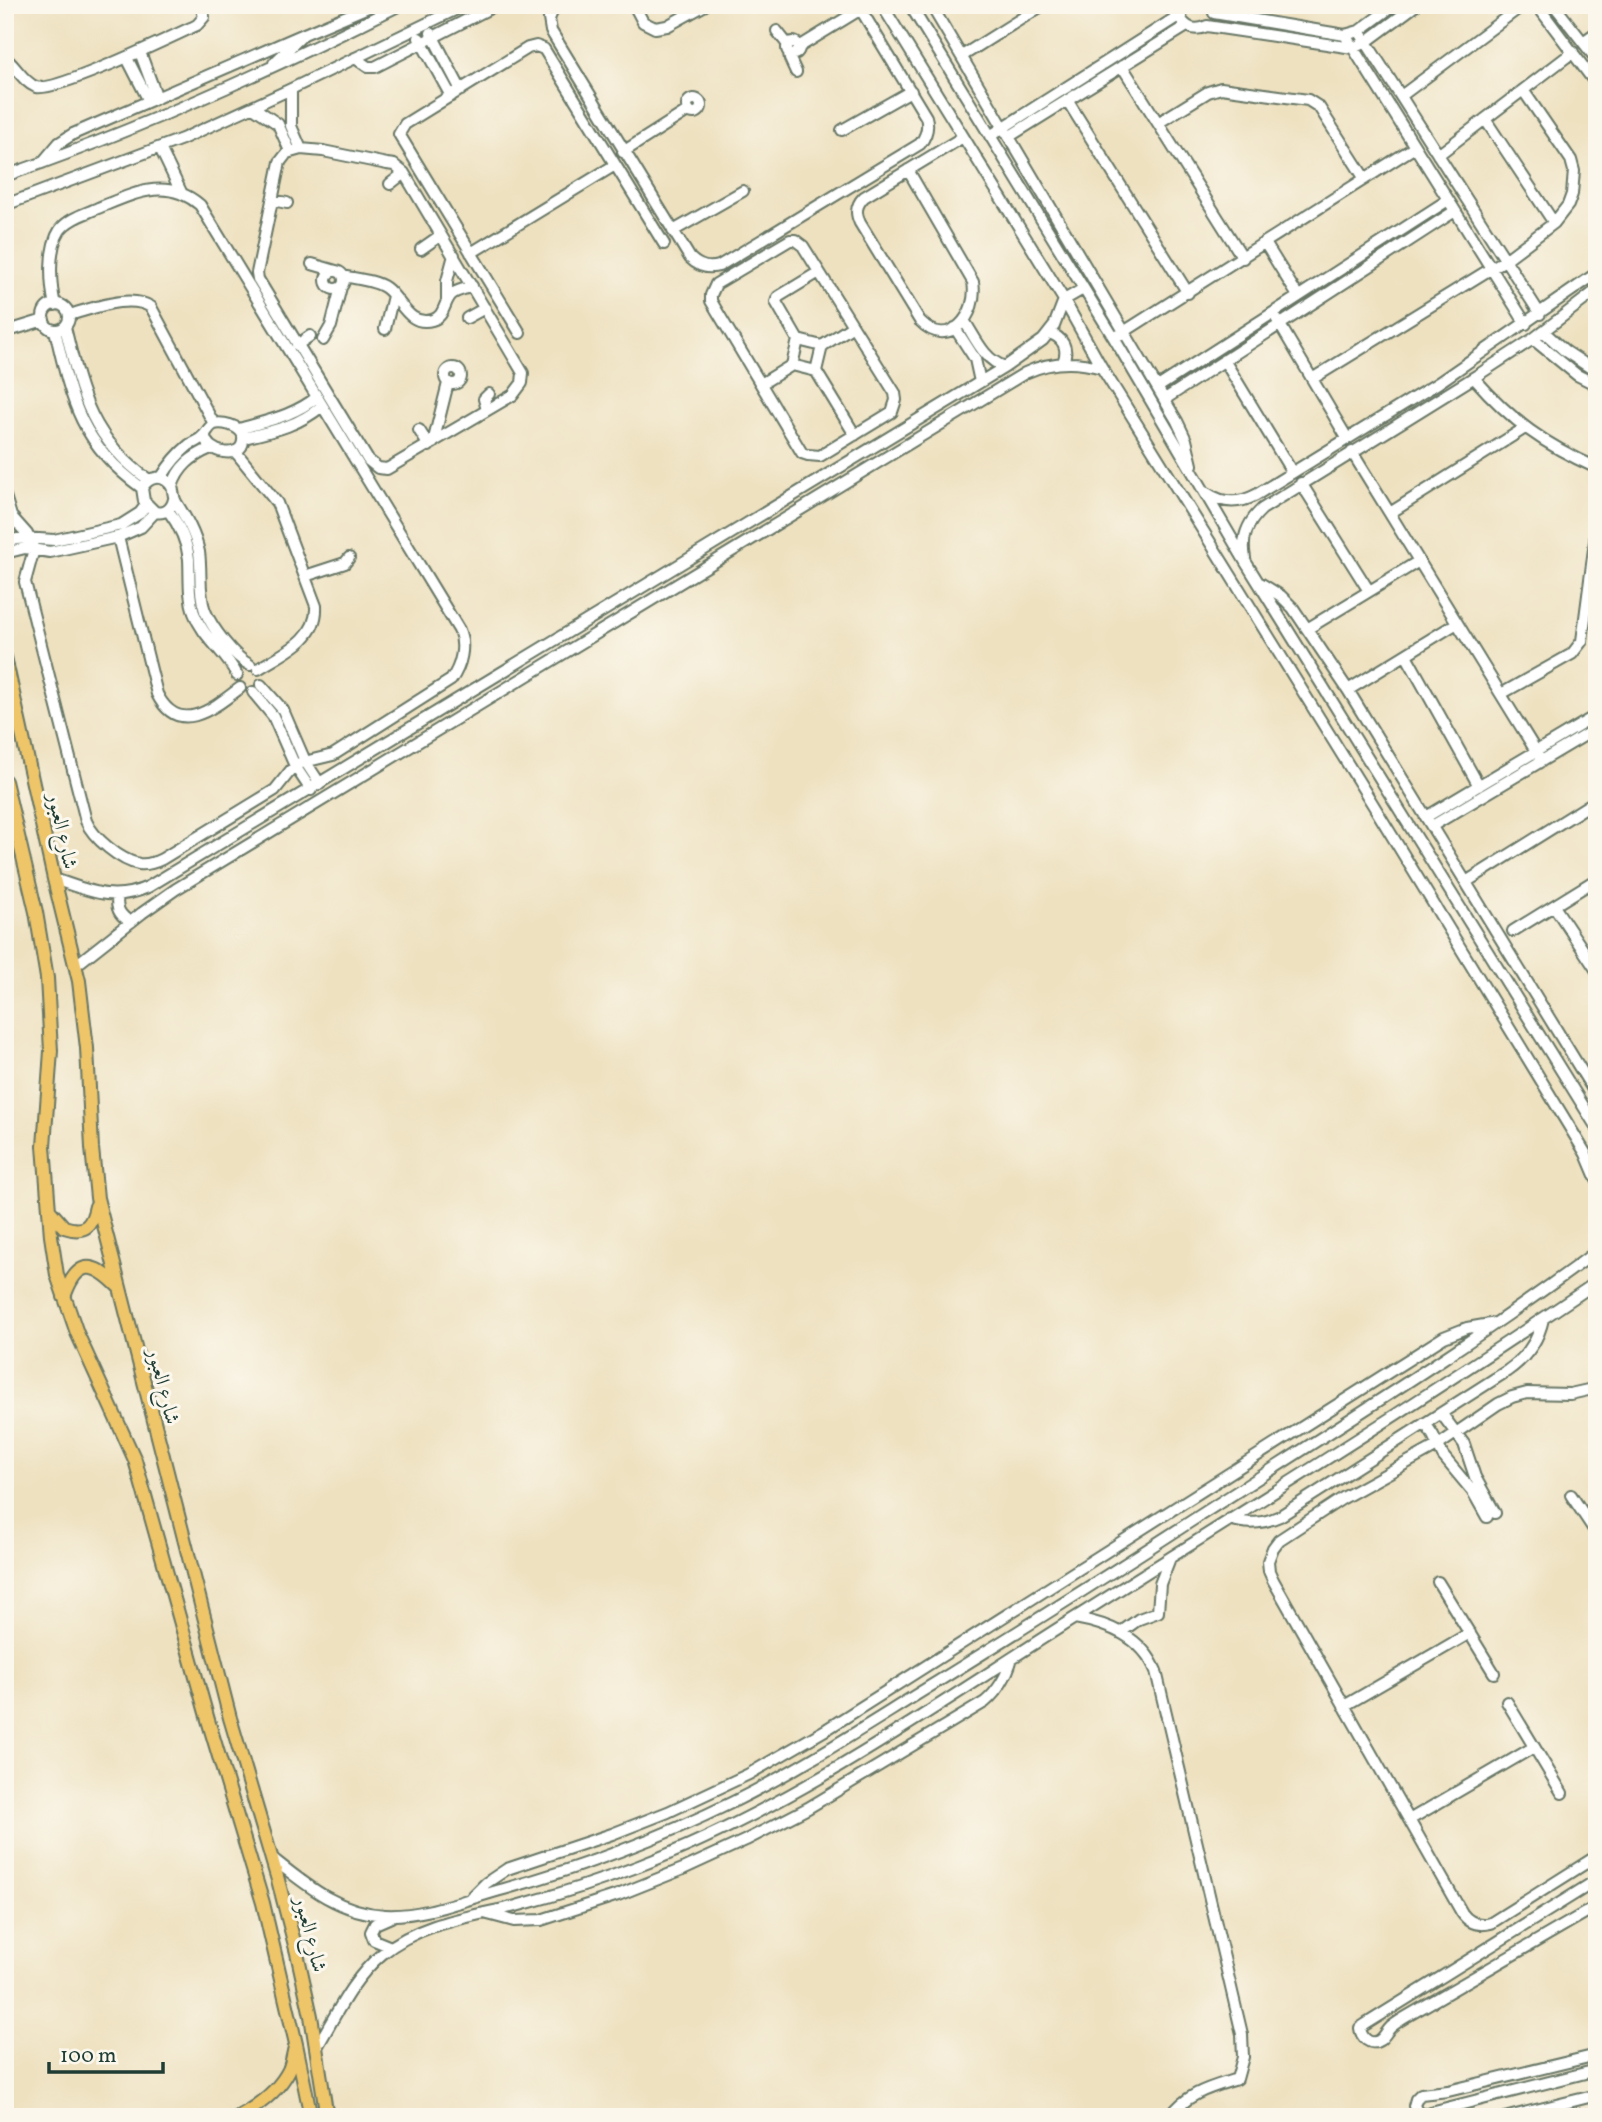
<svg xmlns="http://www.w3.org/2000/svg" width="1602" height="2122" viewBox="0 0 1602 2122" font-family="Vollkorn,Amiri,serif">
<rect width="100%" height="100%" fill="#fbf7ec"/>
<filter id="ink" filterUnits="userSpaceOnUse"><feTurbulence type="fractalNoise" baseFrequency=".0143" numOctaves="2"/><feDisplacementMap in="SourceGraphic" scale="14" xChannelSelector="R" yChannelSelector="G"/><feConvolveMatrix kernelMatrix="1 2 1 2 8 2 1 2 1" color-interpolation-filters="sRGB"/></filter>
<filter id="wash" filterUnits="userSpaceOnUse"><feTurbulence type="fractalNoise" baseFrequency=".00686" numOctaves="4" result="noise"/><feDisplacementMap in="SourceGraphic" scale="28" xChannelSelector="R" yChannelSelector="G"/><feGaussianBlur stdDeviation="1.57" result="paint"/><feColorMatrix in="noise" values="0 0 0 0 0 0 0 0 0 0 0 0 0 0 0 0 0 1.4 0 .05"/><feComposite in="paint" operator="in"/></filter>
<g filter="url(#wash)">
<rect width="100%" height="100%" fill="#eee1c0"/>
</g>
<g filter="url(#ink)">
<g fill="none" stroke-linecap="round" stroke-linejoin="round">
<defs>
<path id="minor" d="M 555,5 L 549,19 L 551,31 L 690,258 C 699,267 708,269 719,266 L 920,144 C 927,135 929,127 926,117 L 858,5
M 634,5 L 643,22 L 655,28 L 667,26 L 705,5
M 882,5 L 1064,300 L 1102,368 L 1372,803 L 1586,1154 L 1597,1180
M 910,5 L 1114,338 L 1245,561 L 1597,1128
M 931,5 L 1177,421 L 1186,440 L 1192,465
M 1181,5 L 1181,19 C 1187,29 1197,31 1207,26 L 1353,48 L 1366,42 L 1416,5
M 1537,5 L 1597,85
M 1554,5 L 1597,60
M 1214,13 L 1345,35 L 1359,31 L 1394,5
M 777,31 L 788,45
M 1359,31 L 1540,314
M 431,33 L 461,90
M 1345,35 L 1526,324
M 419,38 L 451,96
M787 48a6 6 0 1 1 12 0a6 6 0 1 1-12 0Z
M 1583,42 L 1597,32
M 799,47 L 861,9
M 140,52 L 157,98
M 789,53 L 790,59 L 796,72
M 962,56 L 1043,5
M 5,58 C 16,66 23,82 36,87 C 55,93 173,36 197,25 L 204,17 L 201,5
M 127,58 L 149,101
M 355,58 L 368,67 L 375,67 L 496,5
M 274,63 L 304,34 L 373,5
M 1122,66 L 1243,258
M 291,89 L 291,126 L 301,149
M 1401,96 L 1523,5
M687 106a7 7 0 1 1 14 0a7 7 0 1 1-14 0Z
M 1067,100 L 1188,293
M 253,107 L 278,124 L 290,151
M 1485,119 L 1554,223
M 1158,123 L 1208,92 L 1221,88 L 1308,100 L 1319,107 L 1365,179
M 842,130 L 911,91
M 990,136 L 1180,15
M 1010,136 L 1187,26
M 160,148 L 182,194
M 301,149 L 323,151 L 387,164 L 394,165 L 404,173 L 523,373 L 522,383 L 513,395 L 387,469 L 378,468 L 368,460 L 258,279 L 257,273 L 280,162 L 287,153 Z
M 623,152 L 689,110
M 1438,155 L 1573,52
M 42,163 L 59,143 L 73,134 L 304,34
M 908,170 L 973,282 C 979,315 949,351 920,321 L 860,223 C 855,213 856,205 864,197 C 897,177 930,157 963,137
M 5,176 C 141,129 271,70 400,5
M 390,184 L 404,173
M 272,200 L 287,203
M 5,205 L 182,139 L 291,89 L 465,5
M 673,231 L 743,191
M 790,240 L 795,240 L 803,246 L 895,393 L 896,400 L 892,412 L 820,456 L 808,455 L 802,453 L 711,301 L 711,295 L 716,284 Z
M 1265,243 L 1298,296
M 421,249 L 441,235
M 471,253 L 615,165
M 312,264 L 336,271
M326 280a9 9 0 1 1 18 0a9 9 0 1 1-18 0Z
M 343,276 C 356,279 375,280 386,288 C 401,299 408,327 432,320 C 446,316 443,302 452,294 C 457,290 466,289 472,286
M 447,300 L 447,281 L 454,255
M43 317a13 13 0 1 1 26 0a13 13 0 1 1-26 0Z
M 69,315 C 92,309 130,293 151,307 L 214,424
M 467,318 L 485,308
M 1276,318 L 1347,438
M 965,322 C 976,339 984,360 1005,367
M 65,327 C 81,393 90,438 149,480
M 955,328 L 975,359 L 980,382
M 385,329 L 393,296
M 55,330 C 71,399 80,444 142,488
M 1543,331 L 1565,351 L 1597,372
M 5,332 L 44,320
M 520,333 L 399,134 L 405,124 L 528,48 L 536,46 L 544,49 L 664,244
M 1049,333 C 1063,337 1069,349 1063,362
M 1119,335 L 1415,147
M 1533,339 L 1577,375 L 1597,385
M 323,340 L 331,326 L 341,287
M 798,340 L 792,365 L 816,371 L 822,346 L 798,340 L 776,302 L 778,297 L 819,272
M 297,345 L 310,336
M 822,346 L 853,326
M 1224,360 L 1292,472
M445 376a8 8 0 1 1 16 0a8 8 0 1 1-16 0Z
M 816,371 L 855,435
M 1474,378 C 1513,422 1543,444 1597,468
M 1312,379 L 1505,260 L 1554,223 L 1568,205 L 1572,194 L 1574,171 L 1571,160 L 1523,90
M 761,384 L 792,365
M 1158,387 L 1448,200
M 1165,399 L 1455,211
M 487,410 L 484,399 L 489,394
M 239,429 C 266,421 294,416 317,397
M 419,430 L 429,446
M 244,438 C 273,431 298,426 322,406
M 433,443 L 448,383
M 235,451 L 277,503 L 316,606 C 318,640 283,653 258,669
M 1352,452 L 1542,761
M 161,478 C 169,465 178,454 189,445 C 194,442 200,440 203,436 C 207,433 208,427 214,424 C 220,422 229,424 235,427 C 240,430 244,433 243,440 C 243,460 205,454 205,435
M 1301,483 L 1369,591
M 172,487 C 178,467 192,456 211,448
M 1207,493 C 1223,504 1239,504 1256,495 L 1438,383 L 1597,273
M 5,496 L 11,516 L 27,534 L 34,549 L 25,582 L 86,821 C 93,838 121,861 139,864 C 147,865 154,863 162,859 L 275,790 L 291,770 L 300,763 L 333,755 L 451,680 C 461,666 466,646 459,630 L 200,205 C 166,176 133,194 98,208 C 85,214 69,218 60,230 C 48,248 50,284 55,305
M 174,499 C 172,509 165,514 155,512 L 144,501 L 142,488 C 149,476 164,473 172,487 C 174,492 173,497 176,502 C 186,518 195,533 199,552 C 202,572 198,592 205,611 C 212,628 234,657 250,665
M 168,510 C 179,525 187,541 189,559 C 190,578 188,595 194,613 C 203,638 226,652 237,675
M 1390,513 L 1525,428
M 118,537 L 157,694 C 179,738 215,707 240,688
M 5,541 L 24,538 L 54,540 L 121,525 L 140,513 L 146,505
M 5,553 L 25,548 L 50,552 L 118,537 L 141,527 L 155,512
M 1245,558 C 1241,538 1247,523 1262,509 L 1481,373 L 1533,339 L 1597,290
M 305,576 L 345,563 L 349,558
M 1260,583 L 1281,596 L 1293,608 L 1348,690 L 1597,1096
M 1307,629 L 1419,561
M 1406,655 L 1479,786
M 261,685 L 283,710 L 305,761 L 320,784
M 1348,690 L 1457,623
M 253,692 L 273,716 L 295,766 L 311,790
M 1501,694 L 1572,654 L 1582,641 L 1597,526
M 1589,733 L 1597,745
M 1426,817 L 1597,715
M 1432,826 L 1597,728
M 54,879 C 88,890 112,903 148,887 L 1005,367 L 1043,340 L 1054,326 L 1064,300 L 1083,289
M 1466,882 L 1597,800
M 118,896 C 115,908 120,916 131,922
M 1554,906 L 1597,971
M 1513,931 L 1597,879
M 76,965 L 142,913 L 176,889 L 1025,373 C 1050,361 1075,360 1102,368
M 1593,1254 L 1597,1232
M 1597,1388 L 1570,1394 L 1527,1393 L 1512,1397 L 1498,1404 L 1437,1446 L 1343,1498 L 1279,1540 L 1273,1548 L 1268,1561 L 1269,1571 L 1273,1580 L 1462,1913 C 1469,1923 1479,1926 1491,1923 L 1597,1856
M 1441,1413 L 1464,1444 L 1475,1477 L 1495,1513
M 1425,1423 L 1433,1435 L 1443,1456 L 1473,1492 L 1487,1517
M 1571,1495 L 1597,1534
M 1230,1519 C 1248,1525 1263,1524 1280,1516 L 1507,1371 C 1526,1358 1538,1342 1543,1319
M 1438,1582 L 1494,1673
M 1075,1618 C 1109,1624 1142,1637 1156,1671 L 1242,2034 L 1243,2057 L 1237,2079 C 1212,2087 1186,2093 1170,2117
M 1121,1632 L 1139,1619 L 1158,1612 L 1160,1584 L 1170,1558
M 1507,1702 L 1562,1793
M 1344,1706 L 1470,1633
M 1409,1820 L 1534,1747
M 272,1858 C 306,1885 339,1913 385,1915 C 425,1917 466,1899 504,1889 C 583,1867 660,1838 733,1802 C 804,1767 870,1723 937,1682 C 1024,1628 1110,1574 1196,1518 C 1331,1431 1468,1347 1597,1251
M 1597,1880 L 1366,2024 L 1360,2028 C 1361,2037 1370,2047 1380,2040 C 1384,2037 1387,2031 1391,2027 C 1397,2022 1404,2018 1411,2014 L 1597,1906
M 472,1897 L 486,1883 L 507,1869 L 612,1834 L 668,1812 L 749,1774 L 827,1729 L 1444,1337 L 1467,1328 L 1496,1323
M 484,1913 L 514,1921 L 541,1920 L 618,1895 L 683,1869 L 746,1840 L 808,1808 L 985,1702 C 999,1690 1007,1676 1012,1658
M 391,1917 L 375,1924 L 371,1932 L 374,1940 L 391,1947
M 317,2047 C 336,2015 352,1979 382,1954 C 419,1923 469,1917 516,1906 C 557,1895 598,1882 639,1866 C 795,1806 932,1708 1073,1619 C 1248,1508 1425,1399 1597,1282
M 1597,2055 L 1448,2091 L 1421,2094 L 1416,2099 L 1414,2106 L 1419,2115 L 1597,2070
M 1508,2117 L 1597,2095"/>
<path id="major" d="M 5,657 L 54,879 L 79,981 L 87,1048 L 92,1148 L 97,1198 L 230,1718 L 278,1880 L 297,1953 L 311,2016 L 327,2117
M 5,781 L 36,912 L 47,978 L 51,1051 L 44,1146 L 51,1236 L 57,1275 L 77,1333 L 135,1460 L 208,1720 L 263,1903 L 296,2044 L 311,2117
M 50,1211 L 64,1227 C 85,1234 92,1226 96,1206
M 64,1297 C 77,1260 92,1260 118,1286
M 238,2117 C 258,2106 279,2090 289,2070 C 292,2063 293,2055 295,2047"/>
</defs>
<!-- minor casing -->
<use href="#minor" stroke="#677665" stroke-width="14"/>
<!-- major casing -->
<use href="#major" stroke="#677665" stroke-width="16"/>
<!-- minor -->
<use href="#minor" stroke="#fff" stroke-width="10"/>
<!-- major -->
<use href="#major" stroke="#eec569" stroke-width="12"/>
</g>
</g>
<g text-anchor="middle" stroke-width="6" stroke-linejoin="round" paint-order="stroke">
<!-- street labels -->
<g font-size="21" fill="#1f3d34" stroke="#fbf7ec">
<text transform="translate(63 831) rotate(78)" y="7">شارع العبور</text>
<text transform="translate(164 1386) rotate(76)" y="7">شارع العبور</text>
<text transform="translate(311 1934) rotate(76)" y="7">شارع العبور</text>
</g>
</g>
<!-- margin -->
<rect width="1602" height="2122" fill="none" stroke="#fbf7ec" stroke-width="28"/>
<!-- scale -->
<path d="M49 2062v10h114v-10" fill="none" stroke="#1f3d34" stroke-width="3.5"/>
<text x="60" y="2062" font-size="21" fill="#1f3d34" stroke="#fbf7ec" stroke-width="5" paint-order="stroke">100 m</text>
</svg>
